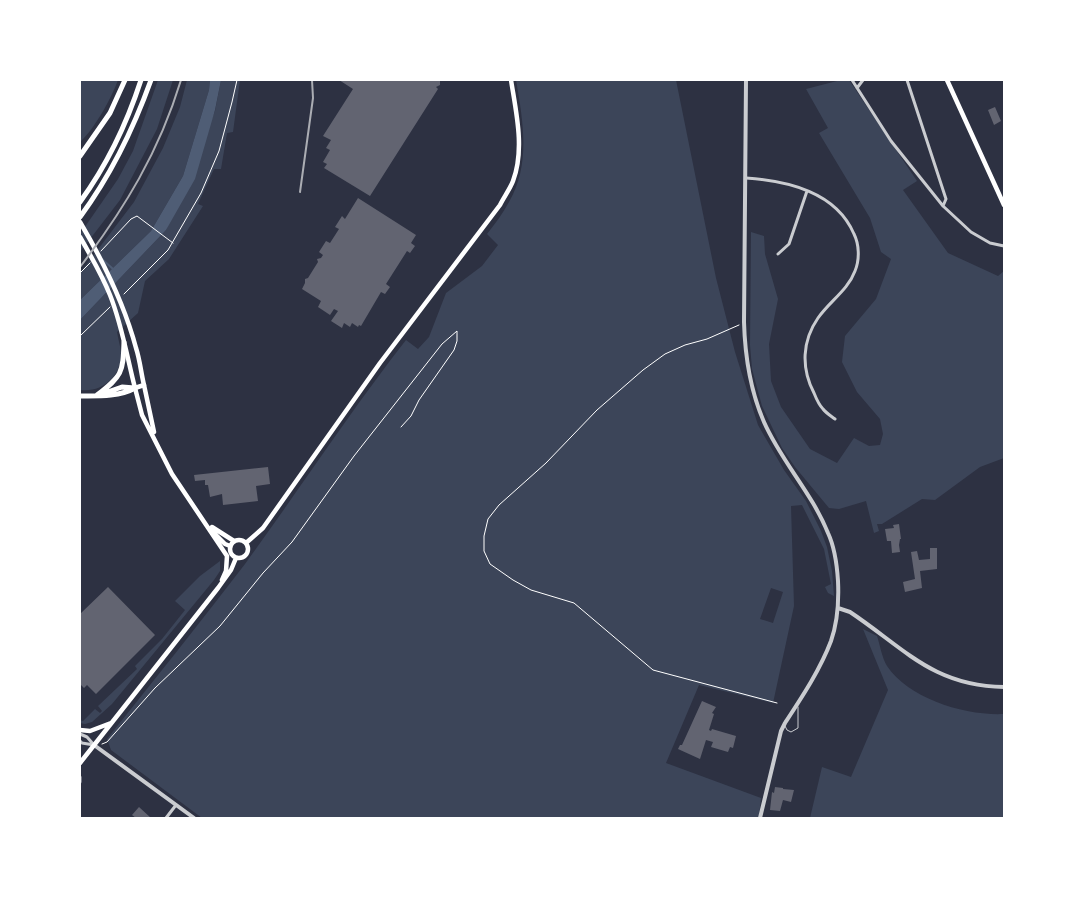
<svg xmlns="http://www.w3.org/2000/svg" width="1084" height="898" viewBox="0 0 1084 898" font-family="'Exo 2',sans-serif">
<rect width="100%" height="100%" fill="#2d3142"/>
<!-- green -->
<path fill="#3c4559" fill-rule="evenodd" d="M 80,80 L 118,80 C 112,97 94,130 80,142 Z
M 158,80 L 173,80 L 157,129 L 120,200 L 80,252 L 80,234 L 118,179 L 133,151 Z
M 187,80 L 210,80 L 209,90 L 183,176 L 151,231 L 80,300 L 80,273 L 134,202 L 163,148 L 180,107 Z
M 221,80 L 240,80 L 233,132 L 227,133 L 221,169 L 214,169 L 198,204 L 203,206 L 169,259 L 145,281 L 138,313 L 117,332 C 118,338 120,345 121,352 C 122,376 103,393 80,390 L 80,320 L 166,230 L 215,111 Z
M 516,80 L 676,80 L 716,278 L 735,352 L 758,425 L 784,470 L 806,501 L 821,531 L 827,547 L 832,571 L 834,596 L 828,593 L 825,587 L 831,584 L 824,549 L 802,505 L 791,506 L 794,606 L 773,703 L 699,685 L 666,763 L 761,798 L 759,816 L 763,818 L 202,818 L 111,750 L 107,739 C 153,681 200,623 245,564 C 299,490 349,413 406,340 L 418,349 L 429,337 L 446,293 L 482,266 L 498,245 L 487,234 C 495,224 503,213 509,202 C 531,164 523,121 516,80 ZM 771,588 L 783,592 L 773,623 L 760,619 Z
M 841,80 L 849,80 L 917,181 L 903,190 L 948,253 L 998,276 L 1004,271 L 1004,458 L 980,467 L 935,500 L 922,499 L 882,524 L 877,524 L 879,531 L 874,533 L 866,501 L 839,509 L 829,508 L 795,467 L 782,448 L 762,406 L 752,369 L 750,345 L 751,232 L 764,236 L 765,254 L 778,299 L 769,344 L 771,381 L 781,407 L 810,449 L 837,463 L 854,438 L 869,446 L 880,445 L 883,434 L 880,419 L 857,392 L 842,362 L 845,336 L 876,299 L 891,259 L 881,252 L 870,218 L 819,133 L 828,128 L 806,89 Z
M 220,561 L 220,571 L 214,580 L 112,704 L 92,722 L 85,724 L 80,723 L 80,720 L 83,721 L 95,709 L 100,713 L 102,711 L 98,706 L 137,669 L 135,666 L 162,639 L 185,610 L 175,601 L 200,576 Z
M 863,629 L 877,636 C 880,645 882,658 887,666 C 909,699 966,716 1004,714 L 1004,818 L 810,818 L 822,767 L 851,777 L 888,690 Z"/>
<!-- water -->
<path fill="#4f5d75" d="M 210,80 L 221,80 L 215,110 L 195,179 L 166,230 L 80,320 L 80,300 L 151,231 L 183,176 L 209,90 Z"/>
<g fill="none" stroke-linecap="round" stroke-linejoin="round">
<!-- stream -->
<path stroke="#4f5d75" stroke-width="2" d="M 102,259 L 113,269"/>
</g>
<!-- building -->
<path fill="#626471" d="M 339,80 L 440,80 L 440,85 L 436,87 L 438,89 L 370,196 L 324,168 L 327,164 L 323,162 L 330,150 L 326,148 L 331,140 L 323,136 L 353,89 Z
M 995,107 L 1001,121 L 994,125 L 988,110 Z
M 358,198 L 416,235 L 411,243 L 415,246 L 410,253 L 407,251 L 386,284 L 390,287 L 385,294 L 381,292 L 361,326 L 359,325 L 358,327 L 352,323 L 350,327 L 344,323 L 342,328 L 331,321 L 338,311 L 334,309 L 330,315 L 318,307 L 321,301 L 302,289 L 305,283 L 305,279 L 308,278 L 318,262 L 317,259 L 321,258 L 323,255 L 319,252 L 326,241 L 330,243 L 339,229 L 335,227 L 342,216 L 345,219 Z
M 268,467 L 270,484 L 256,486 L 258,501 L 223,505 L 222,494 L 210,497 L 208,485 L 205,485 L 205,480 L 195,481 L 194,475 Z
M 899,524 L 901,539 L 900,539 L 899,545 L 900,552 L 892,553 L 891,541 L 887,541 L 885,529 L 894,528 L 893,525 Z
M 930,548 L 937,548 L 937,569 L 920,571 L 922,588 L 905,592 L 903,582 L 915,579 L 911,552 L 917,551 L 919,560 L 930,559 Z
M 108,587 L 155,635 L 96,694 L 87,685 L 84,688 L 80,684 L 80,614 Z
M 702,701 L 716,707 L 712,713 L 714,714 L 709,730 L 711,731 L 712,729 L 736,736 L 733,748 L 730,747 L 728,752 L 711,747 L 713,742 L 706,740 L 700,759 L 678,749 L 680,745 L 682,745 Z
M 775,787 L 783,788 L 783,789 L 794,790 L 791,802 L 783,800 L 780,811 L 770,810 L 772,792 L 774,793 Z
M 139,807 L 151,818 L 136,818 L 132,815 Z"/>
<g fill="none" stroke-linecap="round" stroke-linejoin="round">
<!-- path -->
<path stroke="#fff" stroke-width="1" d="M 101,251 L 131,219 L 137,216 L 173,243
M 80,273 L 90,263
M 124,294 L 168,250 L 201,193 L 219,151 L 232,102 L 237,80
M 739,325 L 707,339 L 685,345 L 665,354 L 643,370 L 597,410 L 546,463 L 499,505 L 488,519 L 484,536 L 484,551 L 490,564 L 513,580 L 531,590 L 574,603 L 653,670 L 777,703
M 80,336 L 110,307
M 102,744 L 107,742 L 155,688 L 220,626 L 263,573 L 292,542 L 354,456 L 442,344 L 457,331 L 457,341 L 454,350 L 419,400 L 411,416 L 401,427"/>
<!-- service -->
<path stroke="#caccd0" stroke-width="1" d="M 785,726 L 787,730 L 791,732 L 798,728 L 798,707"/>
<!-- minor -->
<path stroke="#caccd0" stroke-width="3" d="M 852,80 L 891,141 L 943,206 L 971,232 L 990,243 L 1004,246
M 907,80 L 946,199 L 943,206
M 857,88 L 863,80
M 746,178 C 788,181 836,192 854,234 C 859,244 860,259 855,271 C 848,290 830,301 818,318 C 802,341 801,368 814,393 C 816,398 819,405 823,409 C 826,413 831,416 835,419
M 778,254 L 789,244 L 807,191
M 80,734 L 87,737 L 94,745
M 80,741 L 82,743 L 94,745
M 80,777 L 80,782
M 166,818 L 176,805"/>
<!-- tertiary -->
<path stroke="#caccd0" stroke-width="4" d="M 746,80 L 744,322 C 745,357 750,390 764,422 C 781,461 812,493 828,533 C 835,548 837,565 838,581 C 839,602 838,621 831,641 C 820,670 802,697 785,723 L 781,731 L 760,818
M 838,608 L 850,612 C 904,648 933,686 1004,687
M 94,745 L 194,818"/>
<!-- secondary -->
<path stroke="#fff" stroke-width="4.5" d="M 947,80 L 1004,205
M 144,385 L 154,432
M 135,388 L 142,415 L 172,474 L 227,556 L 226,571 L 222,580
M 212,527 L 234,541
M 212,531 L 225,544 L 230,546
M230 549a9 9 0 1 1 18 0a9 9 0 1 1-18 0Z
M 246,543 L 263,528 L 380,363 L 500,205 C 504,197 510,189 513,181 C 525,149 516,112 511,80
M 80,730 L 90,731 L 111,723
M 80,763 L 218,588 L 231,570 L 236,558"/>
<!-- primary -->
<path stroke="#fff" stroke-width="4.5" d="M 80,222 C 103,261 124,303 136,348 C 140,360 141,373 144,385 L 135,388 C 127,357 122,325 110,295 C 102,275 91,256 80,237"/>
<!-- trunk -->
<path stroke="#fff" stroke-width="5" d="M 80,156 L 110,113 L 125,80
M 80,202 C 107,165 127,123 141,80
M 80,217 C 111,175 133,130 151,80
M 102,394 L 122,387 L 135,388
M 97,395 C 122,376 123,373 124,342
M 80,396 C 98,396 119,397 135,388"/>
<!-- rail -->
<path stroke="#abadb3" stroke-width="2" d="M 300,192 L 313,98 L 312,80
M 80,267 C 125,208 159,152 181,80"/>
</g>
<!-- border -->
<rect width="1084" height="898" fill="none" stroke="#ffffff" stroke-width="162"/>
</svg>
